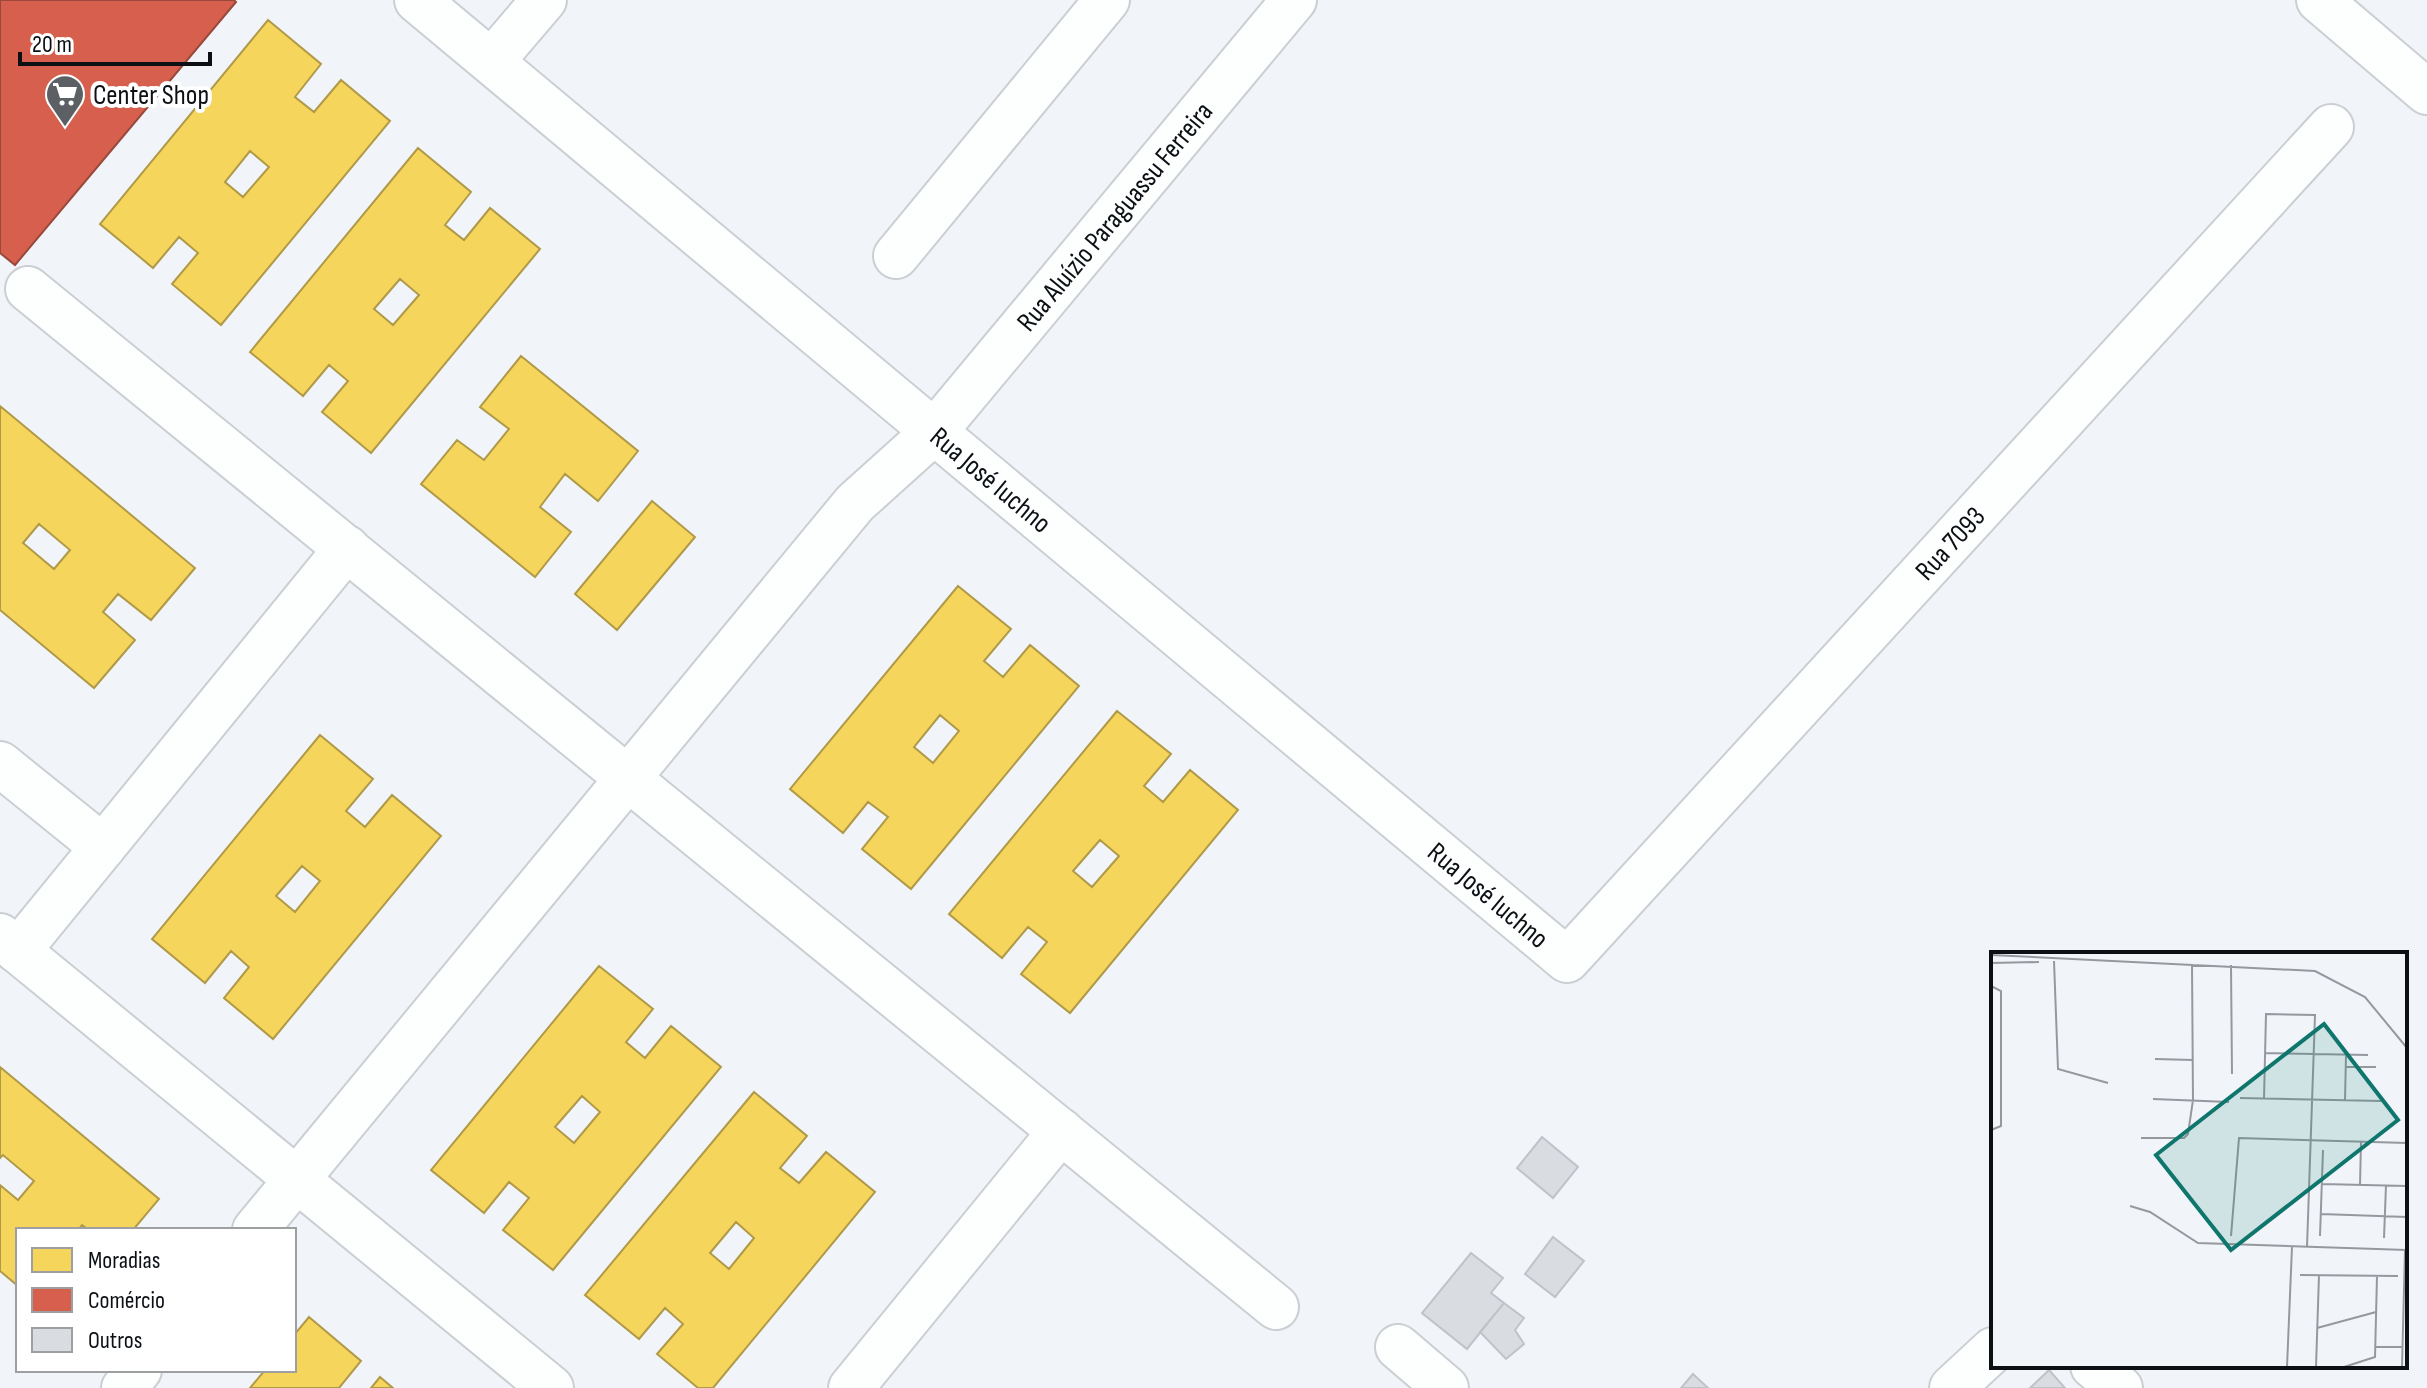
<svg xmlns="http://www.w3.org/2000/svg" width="2427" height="1388" viewBox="0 0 2427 1388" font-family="'Sofia Sans Condensed',sans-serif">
<rect width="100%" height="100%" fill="#f1f5fa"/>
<!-- homes -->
<path fill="#f6d55c" stroke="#b09a47" stroke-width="2" fill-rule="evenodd" d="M 268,20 L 321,64 L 295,97 L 314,112 L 341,80 L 390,121 L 221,325 L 172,284 L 198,253 L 179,237 L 153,268 L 100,224 ZM 250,151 L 269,167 L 243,197 L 225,182 Z
M 418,148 L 471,192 L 445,225 L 464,240 L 490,208 L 540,249 L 371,453 L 322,412 L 348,381 L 329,365 L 303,396 L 250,352 ZM 400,279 L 419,295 L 393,325 L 374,309 Z
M 521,356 L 638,451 L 598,501 L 565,474 L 540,507 L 571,532 L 535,577 L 421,484 L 457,440 L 484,460 L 509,429 L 480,407 Z
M 0,406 L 195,568 L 151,620 L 118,594 L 103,612 L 135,640 L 94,688 L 0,610 ZM 39,524 L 70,550 L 54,569 L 23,543 Z
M 652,501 L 695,537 L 617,630 L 575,594 Z
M 958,586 L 1011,629 L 984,661 L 1003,677 L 1030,645 L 1079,686 L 911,889 L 862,849 L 888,817 L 868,802 L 843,833 L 790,789 ZM 940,715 L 959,731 L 933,763 L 914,747 Z
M 1117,711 L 1171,754 L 1144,786 L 1163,802 L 1190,770 L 1238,810 L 1070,1013 L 1021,974 L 1047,942 L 1028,927 L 1002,958 L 949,914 ZM 1100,840 L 1119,856 L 1092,887 L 1073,871 Z
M 320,735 L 373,779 L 346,811 L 365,827 L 392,795 L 441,836 L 273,1039 L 224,998 L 249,967 L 231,951 L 205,983 L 152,939 ZM 302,866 L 320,881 L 295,912 L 276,896 Z
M 599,966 L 653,1009 L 626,1042 L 645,1058 L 671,1026 L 721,1067 L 553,1270 L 503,1230 L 529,1198 L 509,1182 L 484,1213 L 431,1170 ZM 582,1096 L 600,1112 L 574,1143 L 555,1127 Z
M 0,1067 L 159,1199 L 133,1230 L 89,1230 L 82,1225 L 78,1230 L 18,1230 L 18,1286 L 0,1271 L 0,1185 L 18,1200 L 34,1181 L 3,1155 L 0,1158 Z
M 754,1092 L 807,1136 L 780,1168 L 799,1183 L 826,1152 L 875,1192 L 713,1388 L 698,1388 L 657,1354 L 683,1324 L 665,1308 L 639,1339 L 585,1295 ZM 736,1222 L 754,1238 L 729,1269 L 710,1253 Z
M 309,1317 L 361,1361 L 339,1388 L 250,1388 L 265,1370 L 294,1370 L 294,1335 Z
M 380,1377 L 393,1388 L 371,1388 Z"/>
<!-- shops -->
<path fill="#d6604d" stroke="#99483c" stroke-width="2" d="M 0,0 L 234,0 L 236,2 L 15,265 L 0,253 Z"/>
<!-- building -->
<path fill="#d9dde2" stroke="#bfc3c8" stroke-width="2" d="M 1542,1137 L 1578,1167 L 1553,1198 L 1517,1168 Z
M 1553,1237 L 1584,1261 L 1555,1297 L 1525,1274 Z
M 1471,1253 L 1503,1278 L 1491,1293 L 1504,1303 L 1467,1349 L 1422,1313 Z
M 1504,1303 L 1524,1318 L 1515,1330 L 1524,1344 L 1506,1359 L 1480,1332 Z
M 2049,1370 L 2065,1388 L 2030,1388 Z
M 1693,1374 L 1708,1388 L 1681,1388 Z"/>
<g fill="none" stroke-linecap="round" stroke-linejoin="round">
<defs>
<g id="street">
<path id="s1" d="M 417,0 L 1567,960 L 2331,127"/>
<path d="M 2319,0 L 2427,92"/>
<path d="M 492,61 L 544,0"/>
<path d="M 896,256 L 1107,0"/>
<path d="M 28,289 L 1276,1307"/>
<path d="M 0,764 L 103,847"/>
<path d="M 0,936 L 551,1388"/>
<path d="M 18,951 L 347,548"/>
<path id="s2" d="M 255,1230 L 855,503 L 935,431 L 1294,0"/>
<path d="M 1398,1347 L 1446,1388"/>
<path d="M 2093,1366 L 2120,1388"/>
<path d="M 124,1388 L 139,1370"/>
<path d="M 851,1388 L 1061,1131"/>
<path d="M 1952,1388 L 1993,1350"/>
</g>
</defs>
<!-- street casing -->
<use href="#street" stroke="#cbcfd4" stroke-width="48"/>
<!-- street -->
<use href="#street" stroke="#fdfefe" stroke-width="44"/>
</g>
<!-- icons -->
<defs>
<symbol id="supermarket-pin" viewBox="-11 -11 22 30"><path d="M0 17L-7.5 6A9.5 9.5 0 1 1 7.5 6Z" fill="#5c6065" stroke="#fff"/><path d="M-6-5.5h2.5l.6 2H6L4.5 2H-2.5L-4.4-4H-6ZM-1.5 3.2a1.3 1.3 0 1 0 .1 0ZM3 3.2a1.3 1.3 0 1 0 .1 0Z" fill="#fff"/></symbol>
</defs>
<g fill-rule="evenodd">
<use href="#supermarket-pin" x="43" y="72" width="44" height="60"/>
</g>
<g text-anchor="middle" stroke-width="8" stroke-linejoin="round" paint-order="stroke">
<!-- poi labels -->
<g font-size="28" fill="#0c1015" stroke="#fff" text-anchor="start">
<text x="93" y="104">Center Shop</text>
</g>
<!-- street labels -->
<g font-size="28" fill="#0c1015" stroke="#fff">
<text dy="10" stroke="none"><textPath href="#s2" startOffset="1330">Rua Aluízio Paraguassu Ferreira</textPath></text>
<text dy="10" stroke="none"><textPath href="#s1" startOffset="748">Rua José Iuchno</textPath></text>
<text dy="10" stroke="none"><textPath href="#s1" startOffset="2064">Rua 7093</textPath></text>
<text dy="10" stroke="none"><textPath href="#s1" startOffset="1396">Rua José Iuchno</textPath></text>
</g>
</g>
<!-- overview -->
<g transform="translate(1991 952)">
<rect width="416" height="416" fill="#f1f5fa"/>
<path fill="none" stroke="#95999e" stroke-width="2" d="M 0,3 L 324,19 L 374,45 L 416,96M 63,9 L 67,117 L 117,131M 0,11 L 48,10M 240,13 L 241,122M 0,34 L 10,39 L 10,174 L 0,178M 274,101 L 377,103M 164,107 L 202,108M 355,115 L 385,115M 249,146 L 390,149M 162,147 L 238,150M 273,147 L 275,62 L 324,63 L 316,295M 354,148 L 355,103M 150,186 L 193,186 L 197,182 L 202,148 L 201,12M 331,232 L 416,234M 369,233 L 370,190M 415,234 L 416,201M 139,254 L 159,260 L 207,291 L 416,298M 330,262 L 416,265M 240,284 L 248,186 L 416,191M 329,284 L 332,198M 393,286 L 395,233M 309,323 L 407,324M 326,376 L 385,360M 384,395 L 412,395M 296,415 L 301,295M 325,415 L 328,323M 353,415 L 384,405 L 386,324M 411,415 L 414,298"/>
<path fill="#0f766e" fill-opacity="0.15" stroke="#0f766e" stroke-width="4" d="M 333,72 L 407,168 L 240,298 L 165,203 Z"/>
<rect width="416" height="416" fill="none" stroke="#0c1015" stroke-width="4"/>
</g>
<!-- legend -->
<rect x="16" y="1228" width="280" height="144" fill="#ffffff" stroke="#9e9fa1" stroke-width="2"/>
<rect x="32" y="1248" width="40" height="24" fill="#f6d55c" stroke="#9e9fa1" stroke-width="2"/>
<text x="88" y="1268" font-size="24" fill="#0c1015">Moradias</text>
<rect x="32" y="1288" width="40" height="24" fill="#d6604d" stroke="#9e9fa1" stroke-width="2"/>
<text x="88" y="1308" font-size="24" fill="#0c1015">Comércio</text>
<rect x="32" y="1328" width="40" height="24" fill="#d9dde2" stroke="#9e9fa1" stroke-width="2"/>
<text x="88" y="1348" font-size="24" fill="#0c1015">Outros</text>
<!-- scale -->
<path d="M20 52v12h190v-12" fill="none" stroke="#0c1015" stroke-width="4"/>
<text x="32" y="52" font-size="24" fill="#0c1015" stroke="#ffffff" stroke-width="6" paint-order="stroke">20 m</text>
</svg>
